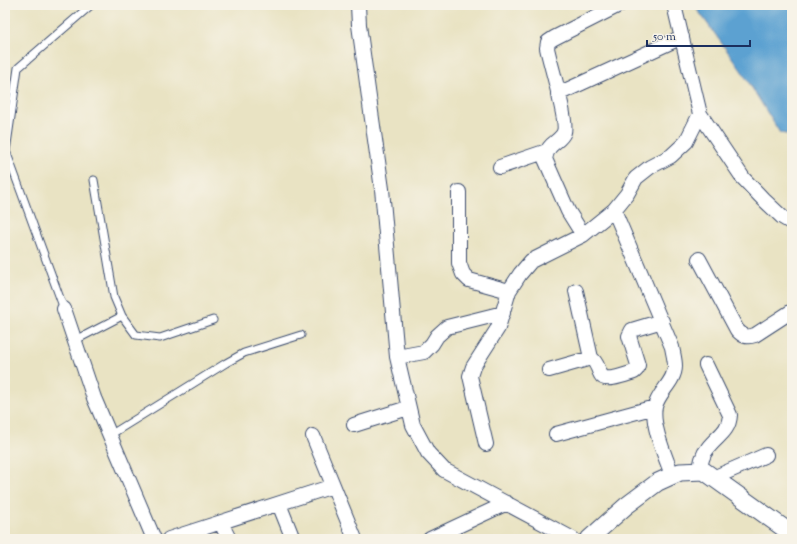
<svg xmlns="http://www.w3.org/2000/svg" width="797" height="544" viewBox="0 0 797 544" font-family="'Sorts Mill Goudy',serif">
<rect width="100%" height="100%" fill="#f7f3e8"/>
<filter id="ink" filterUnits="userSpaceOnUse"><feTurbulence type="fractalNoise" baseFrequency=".025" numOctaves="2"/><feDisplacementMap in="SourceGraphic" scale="8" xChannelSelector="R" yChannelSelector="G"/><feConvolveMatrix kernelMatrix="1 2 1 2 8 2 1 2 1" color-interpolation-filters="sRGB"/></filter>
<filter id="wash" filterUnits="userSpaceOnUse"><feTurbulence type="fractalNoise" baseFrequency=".012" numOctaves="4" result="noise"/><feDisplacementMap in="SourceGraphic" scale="16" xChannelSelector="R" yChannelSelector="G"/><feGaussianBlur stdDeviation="0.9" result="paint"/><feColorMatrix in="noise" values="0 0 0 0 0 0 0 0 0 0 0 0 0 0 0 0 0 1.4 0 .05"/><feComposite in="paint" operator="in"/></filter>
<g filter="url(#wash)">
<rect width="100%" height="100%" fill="#e9e3c3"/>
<!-- water -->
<path fill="#5ca1d1" stroke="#3c6898" d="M 696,5 L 792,5 L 792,135 L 780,133 L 741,70 L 697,9 Z"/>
</g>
<g filter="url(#ink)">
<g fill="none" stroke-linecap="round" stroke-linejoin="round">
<defs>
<path id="service" d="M 94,180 L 114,297 L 122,316 L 136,335 L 160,338 L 213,320
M 64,309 L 6,151 L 18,68 L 91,5
M 74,341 L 122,316
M 110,435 L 226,363 L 244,353 L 301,335"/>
<path id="minor" d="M 358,5 L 359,25 L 371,112 L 382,189 L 397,357 L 413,425 L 428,453 L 444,470 L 573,539
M 674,5 L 700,114 L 743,178 L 763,199 L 782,217 L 792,223
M 558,94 L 682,37
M 500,167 L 547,151
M 459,192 L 459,263 L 463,274 L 469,280 L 509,291
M 614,210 L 672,347 C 673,353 675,360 675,366 C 675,382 658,392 655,407 C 651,425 666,458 672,475
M 583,235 L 568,211 L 545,159 C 548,141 560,143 564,132 C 568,121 550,63 547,48 L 548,42 L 554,38 L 619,5
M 699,259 L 737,330 C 743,336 746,338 755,335 L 792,311
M 576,291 L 591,358
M 64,309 L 94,398 L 154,539
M 397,357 L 424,352 L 432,344 L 437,336 L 447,327 L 503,313
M 549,370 L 591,358 C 598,363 597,368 601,375 C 605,383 627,374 634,372 L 637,369 L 638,365 L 629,336 L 632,330 L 662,321
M 354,425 L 408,408
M 556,434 L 655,407
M 313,436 L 355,539
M 486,444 L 470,376 L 473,367 L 498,328 L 509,291 L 520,274 L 531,261 L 583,235 L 614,210 L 627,194 L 636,178 L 650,167 L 671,156 L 686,142 L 700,114
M 700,471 C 701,462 702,455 708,448 C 717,436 729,432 730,415 L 706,365
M 713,478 L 766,455
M 279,504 L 293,539
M 221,523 L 229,539
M 169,539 L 333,486
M 430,539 L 507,503"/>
<path id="tertiary" d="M 589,539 L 626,506 L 658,482 L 680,472 L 704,471 L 792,534"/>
</defs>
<!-- service casing -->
<use href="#service" stroke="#3a4a6d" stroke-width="9"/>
<!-- minor casing -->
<use href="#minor" stroke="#3a4a6d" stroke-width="16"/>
<!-- tertiary casing -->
<use href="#tertiary" stroke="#3a4a6d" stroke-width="19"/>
<!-- service -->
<use href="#service" stroke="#fff" stroke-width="7"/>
<!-- minor -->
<use href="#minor" stroke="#fff" stroke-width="14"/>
<!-- tertiary -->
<use href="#tertiary" stroke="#fff" stroke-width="17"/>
</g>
</g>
<!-- margin -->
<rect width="797" height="544" fill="none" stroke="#f7f3e8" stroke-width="20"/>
<!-- scale -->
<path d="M647 40v6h103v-6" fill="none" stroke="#1b2f5e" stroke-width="2"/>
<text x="653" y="40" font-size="12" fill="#1b2f5e" stroke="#f7f3e8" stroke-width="3" paint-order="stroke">50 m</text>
</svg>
